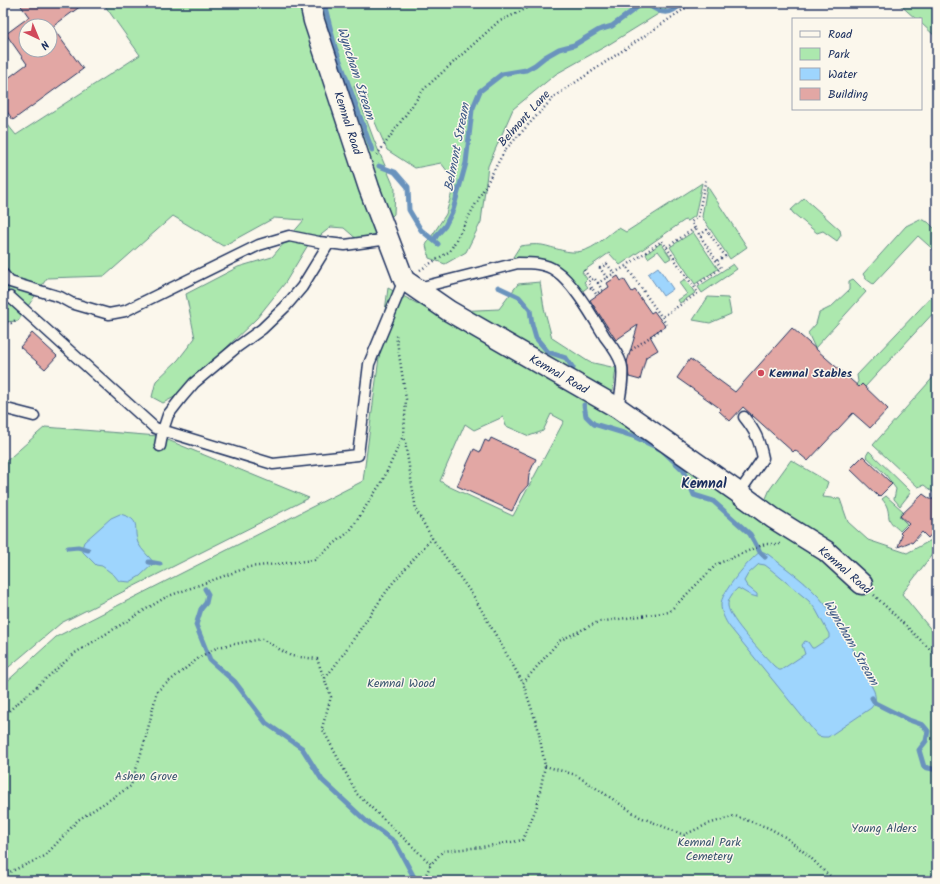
<svg xmlns="http://www.w3.org/2000/svg" width="940" height="884" viewBox="0 0 940 884" font-family="Kalam,sans-serif">
<rect width="100%" height="100%" fill="#fbf7ec"/>
<filter id="ink" filterUnits="userSpaceOnUse"><feTurbulence type="fractalNoise" baseFrequency=".025" numOctaves="2"/><feDisplacementMap in="SourceGraphic" scale="8" xChannelSelector="R" yChannelSelector="G"/><feConvolveMatrix kernelMatrix="1 2 1 2 8 2 1 2 1" color-interpolation-filters="sRGB"/></filter>
<g filter="url(#ink)">
<!-- green -->
<path fill="#ace8ae" stroke="#648c86" fill-rule="evenodd" d="M 103,3 L 676,3 L 608,45 L 556,74 L 513,109 L 488,166 L 481,222 L 466,252 L 445,264 L 429,258 L 426,245 L 446,214 L 455,181 L 441,163 L 415,168 L 387,150 L 368,106 L 367,94 L 354,86 L 374,140 L 395,189 L 394,214 L 374,234 L 359,241 L 344,228 L 331,227 L 308,245 L 285,283 L 257,318 L 225,349 L 184,392 L 163,403 L 152,397 L 156,381 L 178,360 L 195,338 L 186,294 L 238,267 L 272,257 L 304,220 L 274,218 L 223,246 L 173,216 L 105,276 L 47,278 L 18,321 L 3,322 L 3,119 L 16,135 L 140,55 Z
M 898,3 L 937,3 L 937,38 L 921,23 L 921,19 L 916,19 Z
M 702,183 L 695,216 L 688,221 L 685,220 L 620,265 L 609,253 L 582,272 L 587,279 L 584,282 L 588,287 L 580,293 L 561,270 L 517,260 L 513,257 L 520,246 C 527,245 535,244 542,245 C 554,247 569,255 582,251 C 595,248 605,237 616,229 L 619,228 L 626,232 Z
M 707,186 L 747,247 L 730,259 L 702,217 Z
M 804,198 L 840,230 L 841,235 L 837,241 L 823,231 L 817,233 L 793,213 L 791,210 Z
M 920,219 L 928,222 L 937,231 L 937,253 L 918,236 L 873,284 L 866,279 L 863,274 L 906,226 Z
M 693,232 L 718,269 L 695,284 L 670,247 Z
M 661,243 L 671,258 L 666,261 L 658,251 L 648,258 L 646,254 Z
M 733,264 L 737,269 L 702,293 L 698,287 Z
M 685,279 L 695,293 L 680,303 L 678,300 L 687,294 L 679,283 Z
M 853,279 L 866,292 L 815,348 L 808,333 L 816,324 L 819,313 L 831,307 L 849,290 L 849,281 Z
M 540,282 L 544,308 L 552,338 L 589,362 L 616,368 L 610,412 L 764,503 L 770,489 L 791,460 L 828,482 L 823,497 L 840,499 L 848,522 L 868,540 L 907,553 L 937,537 L 937,548 L 902,594 L 937,637 L 937,881 L 3,881 L 3,685 L 56,637 L 363,481 L 388,288 L 433,312 L 499,309 L 518,284 ZM 551,414 L 564,421 L 513,516 L 450,487 L 440,481 L 465,424 L 474,430 L 503,417 L 506,426 L 529,436 L 543,431 Z
M 937,291 L 937,309 L 865,387 L 862,384 L 818,431 L 858,382 L 857,375 Z
M 708,297 L 728,298 L 731,314 L 710,323 L 693,320 Z
M 937,373 L 937,493 L 934,493 L 924,485 L 918,487 L 873,445 Z
M 45,427 L 158,436 L 309,498 L 61,623 L 3,672 L 3,464 Z
M 869,451 L 911,492 L 900,506 L 894,499 L 896,489 L 886,475 L 866,456 Z
M 886,496 L 903,511 L 899,516 L 907,524 L 900,531 C 896,527 890,523 889,518 C 888,510 888,506 882,499 Z"/>
<!-- water -->
<path fill="#9ed5fd" stroke="#6a93bd" fill-rule="evenodd" d="M 658,267 L 673,289 L 663,296 L 648,274 Z
M 120,514 C 143,520 132,527 138,543 C 142,551 149,556 154,563 L 140,576 L 130,582 L 119,581 L 114,575 L 102,566 L 96,565 L 83,552 L 82,548 L 84,542 L 111,518 Z
M 760,552 L 764,552 L 769,555 C 788,570 809,584 824,603 C 845,628 859,662 874,691 C 876,698 876,702 871,708 L 828,737 L 823,737 L 818,736 L 729,626 C 725,620 721,612 721,605 C 720,593 750,559 760,552 ZM 759,564 L 765,565 L 769,568 L 809,601 L 816,610 L 829,634 L 829,638 L 814,648 L 812,648 L 808,642 L 805,641 L 802,645 L 805,654 L 781,670 L 779,670 L 774,666 C 764,655 729,619 728,606 C 727,600 733,592 738,588 L 750,595 L 757,597 L 757,594 L 747,586 L 744,581 L 748,574 Z"/>
<g fill="none" stroke-linecap="round" stroke-linejoin="round">
<!-- stream -->
<path stroke="#6a93bd" stroke-width="5" d="M 324,3 L 335,47 L 372,150
M 379,166 L 395,172 L 408,187 L 409,210 L 421,230 L 438,244
M 434,240 L 437,235 L 445,226 L 453,210 L 466,163 L 472,110 L 480,91 L 502,74 L 526,70 L 535,65 L 545,57 L 559,49 L 574,45 L 599,30 L 612,26 L 639,6 L 649,5 C 662,15 671,15 682,3
M 498,287 L 519,297 L 530,310 L 532,324 L 536,338 L 548,352 L 566,358 L 573,368
M 584,405 L 586,416 L 594,424 L 633,436 L 662,450 L 684,471 L 694,495 L 713,501 L 750,534 L 760,552 L 765,557
M 68,548 L 78,547 L 88,550
M 149,562 L 160,564
M 205,589 L 208,594 L 206,603 L 201,609 L 196,625 L 210,660 L 235,682 L 266,723 L 302,748 L 322,780 L 366,821 L 395,842 L 416,881
M 872,698 L 875,703 L 909,720 L 923,725 L 928,731 L 926,741 L 919,750 L 924,767 L 937,770"/>
</g>
<!-- building -->
<path fill="#e2a7a4" stroke="#1b2f5e" fill-rule="evenodd" d="M 19,3 L 85,3 L 52,27 L 83,69 L 13,120 L 3,106 L 3,82 L 27,64 L 6,34 L 29,17 ZM 26,26 L 50,26 L 50,50 L 26,50 Z
M 618,276 L 621,281 L 624,279 L 632,292 L 635,290 L 651,313 L 654,311 L 665,326 L 650,336 L 658,350 L 646,357 L 640,380 L 629,377 L 627,362 L 638,325 L 616,340 L 590,300 L 609,287 L 607,283 Z
M 792,328 L 859,387 L 862,384 L 888,409 L 870,428 L 853,413 L 808,461 L 795,450 L 793,452 L 743,407 L 730,421 L 719,411 L 721,409 L 677,378 L 690,359 L 735,392 Z
M 32,333 L 57,356 L 45,369 L 20,347 Z
M 491,438 L 536,459 L 529,474 L 528,485 L 520,494 L 512,511 L 457,486 L 474,449 L 480,452 L 485,440 L 489,442 Z
M 863,456 L 892,484 L 879,497 L 850,469 Z
M 923,494 L 930,499 L 937,499 L 937,528 L 928,538 L 922,532 L 912,543 L 910,542 L 898,547 L 902,535 L 900,533 L 909,524 L 900,516 Z"/>
<g fill="none" stroke-linecap="round" stroke-linejoin="round">
<defs>
<path id="service" d="M 3,274 L 10,282 L 60,297 L 71,303 L 109,314 L 125,311 L 259,245 L 289,236 L 319,242 L 345,245 L 389,239
M 418,288 L 518,263 C 530,263 546,263 556,271 C 573,282 594,319 605,337 C 611,345 618,353 621,363 C 625,373 620,397 618,408
M 3,300 L 10,297 L 155,428 L 273,464 L 358,455 L 369,364 L 404,280
M 3,408 L 34,416
M 160,446 L 163,430 L 168,415 L 182,397 L 194,383 L 237,347 L 262,329 L 285,307 L 302,287 L 329,243
M 739,493 L 763,458 C 759,440 756,432 744,417"/>
<path id="minor" d="M 310,3 L 314,21 L 369,188 L 404,280 L 449,311 L 618,408 L 739,493 L 773,518 L 826,551 L 862,584"/>
</defs>
<!-- service casing -->
<use href="#service" stroke="#1b2f5e" stroke-width="13"/>
<!-- minor casing -->
<use href="#minor" stroke="#1b2f5e" stroke-width="23"/>
<!-- path -->
<path stroke="#1b2f5e" stroke-width="2.5" stroke-dasharray="1 3" stroke-linecap="butt" d="M 377,155 L 424,89 L 498,22 L 538,3
M 695,228 L 691,222 L 698,217 L 706,178
M 700,235 L 707,230 L 725,256 L 717,261
M 667,247 L 695,228 L 721,268 L 694,287
M 626,266 L 662,241 L 698,293 L 662,317
M 420,270 L 450,251 L 505,150 L 554,97 L 693,3
M 584,270 L 591,280
M 607,278 L 600,268 L 607,264 L 614,273
M 592,288 L 588,282 L 594,278 L 598,283
M 590,289 L 592,288 L 596,294 L 602,290 L 598,283 L 626,266 L 667,325 L 630,351
M 3,321 L 11,323 L 17,319
M 404,435 L 416,510 L 432,538 L 474,597 L 523,683
M 874,595 L 937,656
M 325,678 L 334,667 L 391,585 L 432,538
M 3,716 L 75,653 L 166,597 L 249,567 L 314,560 L 350,531 L 383,480 L 404,434 L 406,399 L 396,335
M 545,766 L 576,775 L 640,817 L 684,835 L 708,824 L 735,816 L 769,828 L 785,837 L 809,856 L 827,874 L 838,881
M 3,875 L 45,856 L 78,820 L 131,786 L 146,737 L 157,691 L 200,657 L 218,647 L 262,639 L 291,656 L 317,659 L 331,697 L 322,728 L 357,794 L 431,864 L 443,851 L 482,847 L 523,840 L 537,806 L 545,766 L 538,728 L 523,683 L 559,641 L 598,622 L 669,612 L 717,564 L 765,544 L 781,544
M 423,881 L 431,864"/>
<!-- service -->
<use href="#service" stroke="#fbf7ec" stroke-width="10"/>
<!-- minor -->
<use href="#minor" stroke="#fbf7ec" stroke-width="20"/>
</g>
</g>
<!-- markers -->
<circle fill="#d1495b" stroke="#fbf7ec" stroke-width="1.5" cx="761" cy="373" r="4"/>
<g text-anchor="middle" stroke-width="3" stroke-linejoin="round" paint-order="stroke">
<!-- street labels -->
<g font-size="12" fill="#1b2f5e" stroke="#fbf7ec">
<text transform="translate(524 118) rotate(-48)" y="4">Belmont Lane</text>
<text transform="translate(348 123) rotate(72)" y="4">Kemnal Road</text>
<text transform="translate(559 374) rotate(30)" y="4">Kemnal Road</text>
<text transform="translate(845 570) rotate(41)" y="4">Kemnal Road</text>
</g>
<!-- poi labels -->
<g font-size="12" font-weight="bold" fill="#1b2f5e" stroke="#fbf7ec" text-anchor="start">
<text x="769" y="377">Kemnal Stables</text>
</g>
<!-- park labels -->
<g font-size="12" fill="#38546e" stroke="#fbf7ec">
<text x="401" y="687">Kemnal Wood</text>
<text x="146" y="780">Ashen Grove</text>
<text x="884" y="832">Young Alders</text>
<text x="709" y="846">Kemnal Park<tspan x="709" dy="14">Cemetery</tspan></text>
</g>
<!-- water labels -->
<g font-size="13" font-style="italic" fill="#3c5886" stroke="#fbf7ec">
<text transform="translate(357 73) rotate(72)" y="5">Wyncham Stream</text>
<text transform="translate(456 147) rotate(-79)" y="5">Belmont Stream</text>
<text transform="translate(852 642) rotate(60)" y="5">Wyncham Stream</text>
</g>
<!-- quarter labels -->
<g font-size="14" font-weight="bold" fill="#1b2f5e" stroke="#fbf7ec">
<text x="704" y="488">Kemnal</text>
</g>
</g>
<!-- margin -->
<rect width="940" height="884" fill="none" stroke="#fbf7ec" stroke-width="16"/>
<rect x="8" y="8" width="924" height="868" fill="none" stroke="#1b2f5e" stroke-width="1.5" filter="url(#ink)"/>
<!-- legend -->
<rect x="792" y="18" width="130" height="92" fill="#fbf7ec" stroke="#a1a7b3"/>
<rect x="800" y="31" width="20" height="6" fill="#fbf7ec" stroke="#a1a7b3"/>
<text x="828" y="38" font-size="12" fill="#1b2f5e">Road</text>
<rect x="800" y="48" width="20" height="12" fill="#ace8ae" stroke="#a1a7b3"/>
<text x="828" y="58" font-size="12" fill="#1b2f5e">Park</text>
<rect x="800" y="68" width="20" height="12" fill="#9ed5fd" stroke="#a1a7b3"/>
<text x="828" y="78" font-size="12" fill="#1b2f5e">Water</text>
<rect x="800" y="88" width="20" height="12" fill="#e2a7a4" stroke="#a1a7b3"/>
<text x="828" y="98" font-size="12" fill="#1b2f5e">Building</text>
<!-- north arrow -->
<g transform="translate(38 38) rotate(136)"><circle r="19" fill="#fbf7ec" stroke="#a1a7b3"/>
<path d="M0-3L7 15L0 10L-7 15Z" fill="#d1495b"/>
<text y="-6" font-size="11" font-weight="bold" text-anchor="middle" fill="#1b2f5e">N</text>
</g>
</svg>
